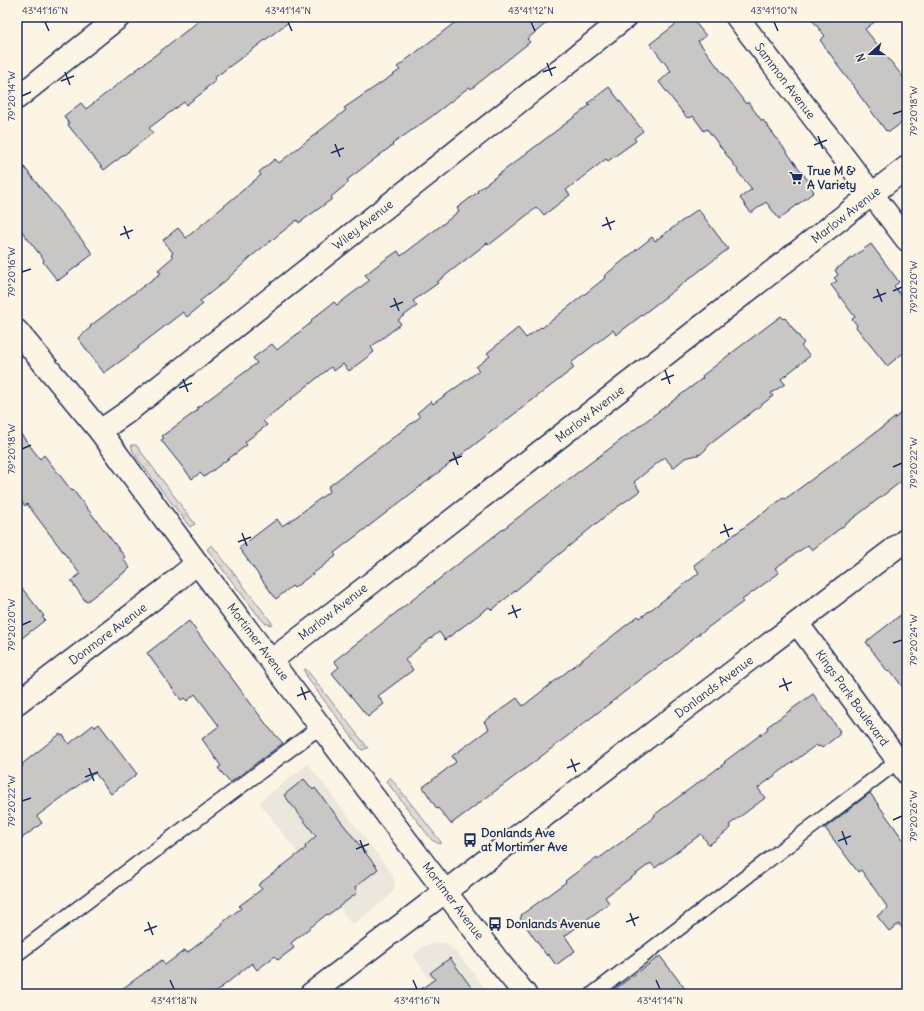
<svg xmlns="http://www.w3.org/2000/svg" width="924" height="1011" viewBox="0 0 924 1011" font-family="Delius,sans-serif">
<defs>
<pattern id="grass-tufts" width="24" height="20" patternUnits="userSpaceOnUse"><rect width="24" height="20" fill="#dfdbd4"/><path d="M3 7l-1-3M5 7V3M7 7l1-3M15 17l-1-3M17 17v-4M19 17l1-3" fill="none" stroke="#bfbcb8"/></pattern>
</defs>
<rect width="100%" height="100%" fill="#fcf5e5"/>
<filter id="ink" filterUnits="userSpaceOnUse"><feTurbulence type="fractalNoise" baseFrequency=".025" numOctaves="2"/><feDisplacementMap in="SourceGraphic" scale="8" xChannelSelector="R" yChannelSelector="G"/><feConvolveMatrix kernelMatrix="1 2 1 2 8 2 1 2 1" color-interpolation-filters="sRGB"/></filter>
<g filter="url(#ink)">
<!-- built -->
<path fill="#ece7dc" d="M 308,764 L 393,875 L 395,888 L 388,898 L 352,925 L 259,802 Z
M 435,943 L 446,943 L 458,954 L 490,994 L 440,994 L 413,955 L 424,946 Z"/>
<!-- grass -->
<path fill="url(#grass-tufts)" stroke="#7d8599" d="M 131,445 L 136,445 L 195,524 L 190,527 L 134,454 Z
M 212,545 L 272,623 L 271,625 L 265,623 L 257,614 L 207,549 Z
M 306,669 L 368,748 L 362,750 L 308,679 L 304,670 Z
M 390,777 L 441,842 L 440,844 L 432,840 L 386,781 Z"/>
<!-- building -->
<path fill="#c8c7c6" stroke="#1b2f5e" d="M 204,17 L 295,17 L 260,44 L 214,78 L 216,81 L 206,88 L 206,90 L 186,105 L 184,102 L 149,128 L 153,133 L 104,170 L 68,125 L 69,124 L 64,116 L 81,103 L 86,109 Z
M 462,17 L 554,17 L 527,39 L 530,42 L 471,89 L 469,87 L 431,117 L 392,144 L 393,145 L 347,180 L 349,182 L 331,197 L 332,199 L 299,223 L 297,220 L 253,255 L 224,282 L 200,301 L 203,304 L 187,317 L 183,312 L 138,347 L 139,348 L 104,373 L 78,338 L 91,327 L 90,326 L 161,273 L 158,270 L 173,257 L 171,255 L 173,253 L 163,240 L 178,228 L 186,238 L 261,175 L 259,172 L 275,159 L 279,163 L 346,110 L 344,108 L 400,70 L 397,67 Z
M 685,17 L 691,17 L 706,36 L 698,41 L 746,104 L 748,102 L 762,121 L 763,120 L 812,186 L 811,187 L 814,192 L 779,219 L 766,202 L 751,213 L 740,198 L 752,189 L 737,171 L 738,170 L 707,129 L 704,131 L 693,116 L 690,118 L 689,117 L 687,118 L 659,82 L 671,71 L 650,44 Z
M 810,17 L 881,17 L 865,29 L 907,82 L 907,119 L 889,132 L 887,130 L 886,131 L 857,92 L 858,92 L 837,65 L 838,65 L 820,40 L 825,36 Z
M 609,87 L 643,131 L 634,138 L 636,141 L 608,161 L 606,159 L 566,190 L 570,195 L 544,215 L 539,209 L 538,210 L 536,208 L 489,245 L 487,243 L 437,282 L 438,283 L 413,301 L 417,306 L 398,320 L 401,324 L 371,347 L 374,352 L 349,371 L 343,364 L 334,371 L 331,367 L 263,421 L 267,425 L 245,442 L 247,445 L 204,477 L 200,473 L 192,479 L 161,440 L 164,438 L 162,436 L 198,410 L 197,408 L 257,363 L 253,358 L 272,344 L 277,350 L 312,322 L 311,320 L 334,302 L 337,305 L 370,280 L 365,275 L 379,264 L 398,251 L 401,256 L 443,224 L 459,211 L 457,208 L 478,192 L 477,191 L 590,105 L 588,103 Z
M 17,158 L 93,254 L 59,280 L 58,279 L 57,280 L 43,262 L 44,260 L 17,225 Z
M 698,209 L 728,249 L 616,335 L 613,330 L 571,363 L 574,368 L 334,553 L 336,556 L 294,588 L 292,586 L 276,599 L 239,548 L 277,519 L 282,526 L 288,522 L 288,523 L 326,494 L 330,491 L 328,487 L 420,417 L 417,413 L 431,401 L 433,404 L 479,371 L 476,367 L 490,356 L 487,353 L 518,328 L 526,338 L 541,327 L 542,328 L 605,278 L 604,276 L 646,242 L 652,237 L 655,241 Z
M 871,244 L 899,282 L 894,286 L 907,304 L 907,350 L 887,366 L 856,327 L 857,325 L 852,319 L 855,317 L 831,285 L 837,281 L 834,278 L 838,275 L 835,270 Z
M 781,316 L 784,319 L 785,318 L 804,343 L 801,346 L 810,356 L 781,379 L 785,384 L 771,393 L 773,396 L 709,445 L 706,449 L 701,454 L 685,458 L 673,468 L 665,457 L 634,482 L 640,491 L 609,513 L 492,610 L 489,607 L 445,640 L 439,632 L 422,645 L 405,660 L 413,670 L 378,696 L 384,704 L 368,717 L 332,673 L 339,667 L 334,661 L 516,519 L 703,378 L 702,376 L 729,355 Z
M 907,409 L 907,477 L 812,550 L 808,545 L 775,568 L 779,573 L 742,600 L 743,602 L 692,639 L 692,640 L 673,656 L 645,676 L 534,762 L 451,824 L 438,808 L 437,809 L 423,787 L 456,762 L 452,756 L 489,729 L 484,722 L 517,698 L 523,706 L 638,616 L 640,618 L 699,573 L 694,565 L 783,498 L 785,499 Z
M 17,429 L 40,459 L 44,455 L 72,491 L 73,490 L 125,557 L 123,559 L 130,568 L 86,602 L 71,581 L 80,574 L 27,504 L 25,506 L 17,496 Z
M 17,582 L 44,616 L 42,617 L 45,620 L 17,642 Z
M 907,610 L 907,693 L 890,670 L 888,672 L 866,642 Z
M 189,621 L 269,728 L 283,743 L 230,783 L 218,768 L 221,766 L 202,739 L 219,726 L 195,694 L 187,701 L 184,698 L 181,700 L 147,653 Z
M 813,694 L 840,731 L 838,732 L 840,734 L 822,748 L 820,746 L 818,747 L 816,745 L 758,788 L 765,798 L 729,825 L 731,828 L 709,845 L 701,834 L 655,868 L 651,863 L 605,897 L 609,903 L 565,936 L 575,951 L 556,965 L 548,954 L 547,956 L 520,918 L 522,916 L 521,915 L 566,882 L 565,881 L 597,857 L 598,859 L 633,834 L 655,816 L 654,815 L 725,763 L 724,762 L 768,729 L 767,727 Z
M 99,724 L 137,774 L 111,794 L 95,773 L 37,816 L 42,823 L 17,842 L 17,771 L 23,766 L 22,764 L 60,734 L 61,736 L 63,735 L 69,744 L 93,725 L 95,727 Z
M 304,779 L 313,790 L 315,788 L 378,869 L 355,887 L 357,893 L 328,915 L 327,914 L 291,943 L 294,948 L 278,960 L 275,956 L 257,970 L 252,963 L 213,994 L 115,994 L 162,960 L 165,965 L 185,950 L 187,953 L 223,925 L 222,923 L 241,908 L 239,906 L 262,889 L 258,885 L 306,848 L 305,846 L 316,836 L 284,795 Z
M 870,793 L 907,845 L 907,934 L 899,924 L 889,931 L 877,916 L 888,908 L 861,870 L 858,872 L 825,828 Z
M 660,956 L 689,994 L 608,994 Z
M 450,958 L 476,994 L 414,994 L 435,979 L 430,973 Z"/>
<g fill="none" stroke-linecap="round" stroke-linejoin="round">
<defs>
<path id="lane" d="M 17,954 L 321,726
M 593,994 L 907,754"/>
<path id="street" d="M 737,17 L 907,240
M 17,98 L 119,17
M 100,431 L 126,413 L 626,17
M 797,623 L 907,773
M 272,660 L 907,167
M 17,703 L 166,589 L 197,563"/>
<path id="secondary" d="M 17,331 L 100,431 L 197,563 L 422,861 L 498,961 L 525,994
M 311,994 L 907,539"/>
</defs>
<!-- lane casing -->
<use href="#lane" stroke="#1b2f5e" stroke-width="17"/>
<!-- street casing -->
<use href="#street" stroke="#1b2f5e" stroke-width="25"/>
<!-- secondary casing -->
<use href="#secondary" stroke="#1b2f5e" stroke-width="25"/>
<!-- lane -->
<use href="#lane" stroke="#fcf5e5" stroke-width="14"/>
<!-- street -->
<use href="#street" stroke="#fcf5e5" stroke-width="22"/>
<!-- secondary -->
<use href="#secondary" stroke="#fcf5e5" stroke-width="22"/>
</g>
</g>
<!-- ticks -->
<path fill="none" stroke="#1b2f5e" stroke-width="1.5" d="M 45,22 L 49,31M 288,22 L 292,31M 531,22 L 535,31M 774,22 L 778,31M 547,63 L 552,76M 65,72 L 70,85M 543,72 L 556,67M 61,81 L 74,76M 22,96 L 31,92M 893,114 L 902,111M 818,136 L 823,149M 335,144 L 340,157M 814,145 L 827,140M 331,153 L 344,148M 606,217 L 611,230M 124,226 L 129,239M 602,226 L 615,221M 120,235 L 133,230M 22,272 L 31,269M 877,289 L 882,302M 893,291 L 902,287M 394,298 L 399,311M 873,298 L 886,293M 390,307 L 403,302M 665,370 L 670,384M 183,379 L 188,392M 661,380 L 674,375M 179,388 L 192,383M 22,449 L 31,445M 453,452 L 458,465M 449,461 L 462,456M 893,467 L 902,463M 724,524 L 729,537M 242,533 L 247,546M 720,533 L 733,528M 238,542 L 251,537M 512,605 L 517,618M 508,614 L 521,609M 22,625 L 31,621M 893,643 L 902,640M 783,678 L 788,691M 301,687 L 306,700M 779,687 L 792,682M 297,696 L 310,691M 571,759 L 576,772M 89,768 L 94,781M 567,768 L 580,763M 85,777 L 98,772M 22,801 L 31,798M 893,820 L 902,816M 842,831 L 847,845M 360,840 L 365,853M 838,841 L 851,836M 356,849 L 369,844M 630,913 L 635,926M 148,922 L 153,935M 626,922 L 639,917M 144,931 L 157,926M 170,980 L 174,989M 413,980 L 417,989M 656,980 L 660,989"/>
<!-- icons -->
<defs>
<symbol id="supermarket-bare" viewBox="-9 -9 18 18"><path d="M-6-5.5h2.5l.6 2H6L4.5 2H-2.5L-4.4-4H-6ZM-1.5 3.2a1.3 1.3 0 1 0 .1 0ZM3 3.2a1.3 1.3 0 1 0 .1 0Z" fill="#1b2f5e" stroke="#fcf5e5" stroke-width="2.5" paint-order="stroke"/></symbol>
<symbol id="bus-bare" viewBox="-9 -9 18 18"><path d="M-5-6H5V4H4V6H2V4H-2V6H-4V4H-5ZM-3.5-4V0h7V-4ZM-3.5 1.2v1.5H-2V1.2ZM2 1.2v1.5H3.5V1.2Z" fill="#1b2f5e" stroke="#fcf5e5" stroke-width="2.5" paint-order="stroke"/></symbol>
</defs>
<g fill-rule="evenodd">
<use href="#supermarket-bare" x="786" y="168" width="20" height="20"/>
<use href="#bus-bare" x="460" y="830" width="20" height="20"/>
<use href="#bus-bare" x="485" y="914" width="20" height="20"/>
</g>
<g text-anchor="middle" stroke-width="4" stroke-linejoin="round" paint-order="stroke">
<!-- street labels -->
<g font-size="12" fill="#1b2f5e" stroke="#fcf5e5">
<text transform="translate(785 81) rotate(53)" y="4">Sammon Avenue</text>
<text transform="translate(846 215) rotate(-38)" y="4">Marlow Avenue</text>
<text transform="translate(363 225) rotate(-38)" y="4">Wiley Avenue</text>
<text transform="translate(590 414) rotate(-38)" y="4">Marlow Avenue</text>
<text transform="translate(333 612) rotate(-38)" y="4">Marlow Avenue</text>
<text transform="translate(108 634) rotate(-37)" y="4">Donmore Avenue</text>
<text transform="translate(258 642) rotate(53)" y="4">Mortimer Avenue</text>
<text transform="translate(714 687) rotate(-37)" y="4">Donlands Avenue</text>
<text transform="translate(852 698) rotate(54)" y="4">Kings Park Boulevard</text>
<text transform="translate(453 901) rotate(53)" y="4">Mortimer Avenue</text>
</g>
<!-- poi labels -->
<g font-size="12" font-weight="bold" fill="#1b2f5e" stroke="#fcf5e5" text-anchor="start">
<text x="807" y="175">True M &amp;<tspan x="807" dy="14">A Variety</tspan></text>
<text x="481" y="837">Donlands Ave<tspan x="481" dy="14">at Mortimer Ave</tspan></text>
<text x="506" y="928">Donlands Avenue</text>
</g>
</g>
<!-- margin -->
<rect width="924" height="1011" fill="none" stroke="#fcf5e5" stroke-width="44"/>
<!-- north arrow -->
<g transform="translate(870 54) rotate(249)" stroke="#fcf5e5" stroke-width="3" paint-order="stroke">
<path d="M0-3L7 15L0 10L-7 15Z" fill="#1b2f5e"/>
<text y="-6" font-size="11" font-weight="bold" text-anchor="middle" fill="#1b2f5e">N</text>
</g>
<rect x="22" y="22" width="880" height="967" fill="none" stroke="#1b2f5e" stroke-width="1.5"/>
<g font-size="10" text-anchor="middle" fill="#1b2f5e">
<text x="45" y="14">43°41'16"N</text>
<text x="288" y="14">43°41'14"N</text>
<text x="531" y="14">43°41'12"N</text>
<text x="774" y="14">43°41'10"N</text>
<text transform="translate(11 96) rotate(-90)" y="4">79°20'14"W</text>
<text transform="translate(913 111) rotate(-90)" y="4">79°20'18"W</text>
<text transform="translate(11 272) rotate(-90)" y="4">79°20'16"W</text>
<text transform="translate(913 287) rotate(-90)" y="4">79°20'20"W</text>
<text transform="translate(11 449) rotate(-90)" y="4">79°20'18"W</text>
<text transform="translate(913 463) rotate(-90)" y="4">79°20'22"W</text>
<text transform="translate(11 625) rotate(-90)" y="4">79°20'20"W</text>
<text transform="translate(913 640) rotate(-90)" y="4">79°20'24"W</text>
<text transform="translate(11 801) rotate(-90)" y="4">79°20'22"W</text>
<text transform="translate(913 816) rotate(-90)" y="4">79°20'26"W</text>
<text x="174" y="1004">43°41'18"N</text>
<text x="417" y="1004">43°41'16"N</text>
<text x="660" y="1004">43°41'14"N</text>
</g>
</svg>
